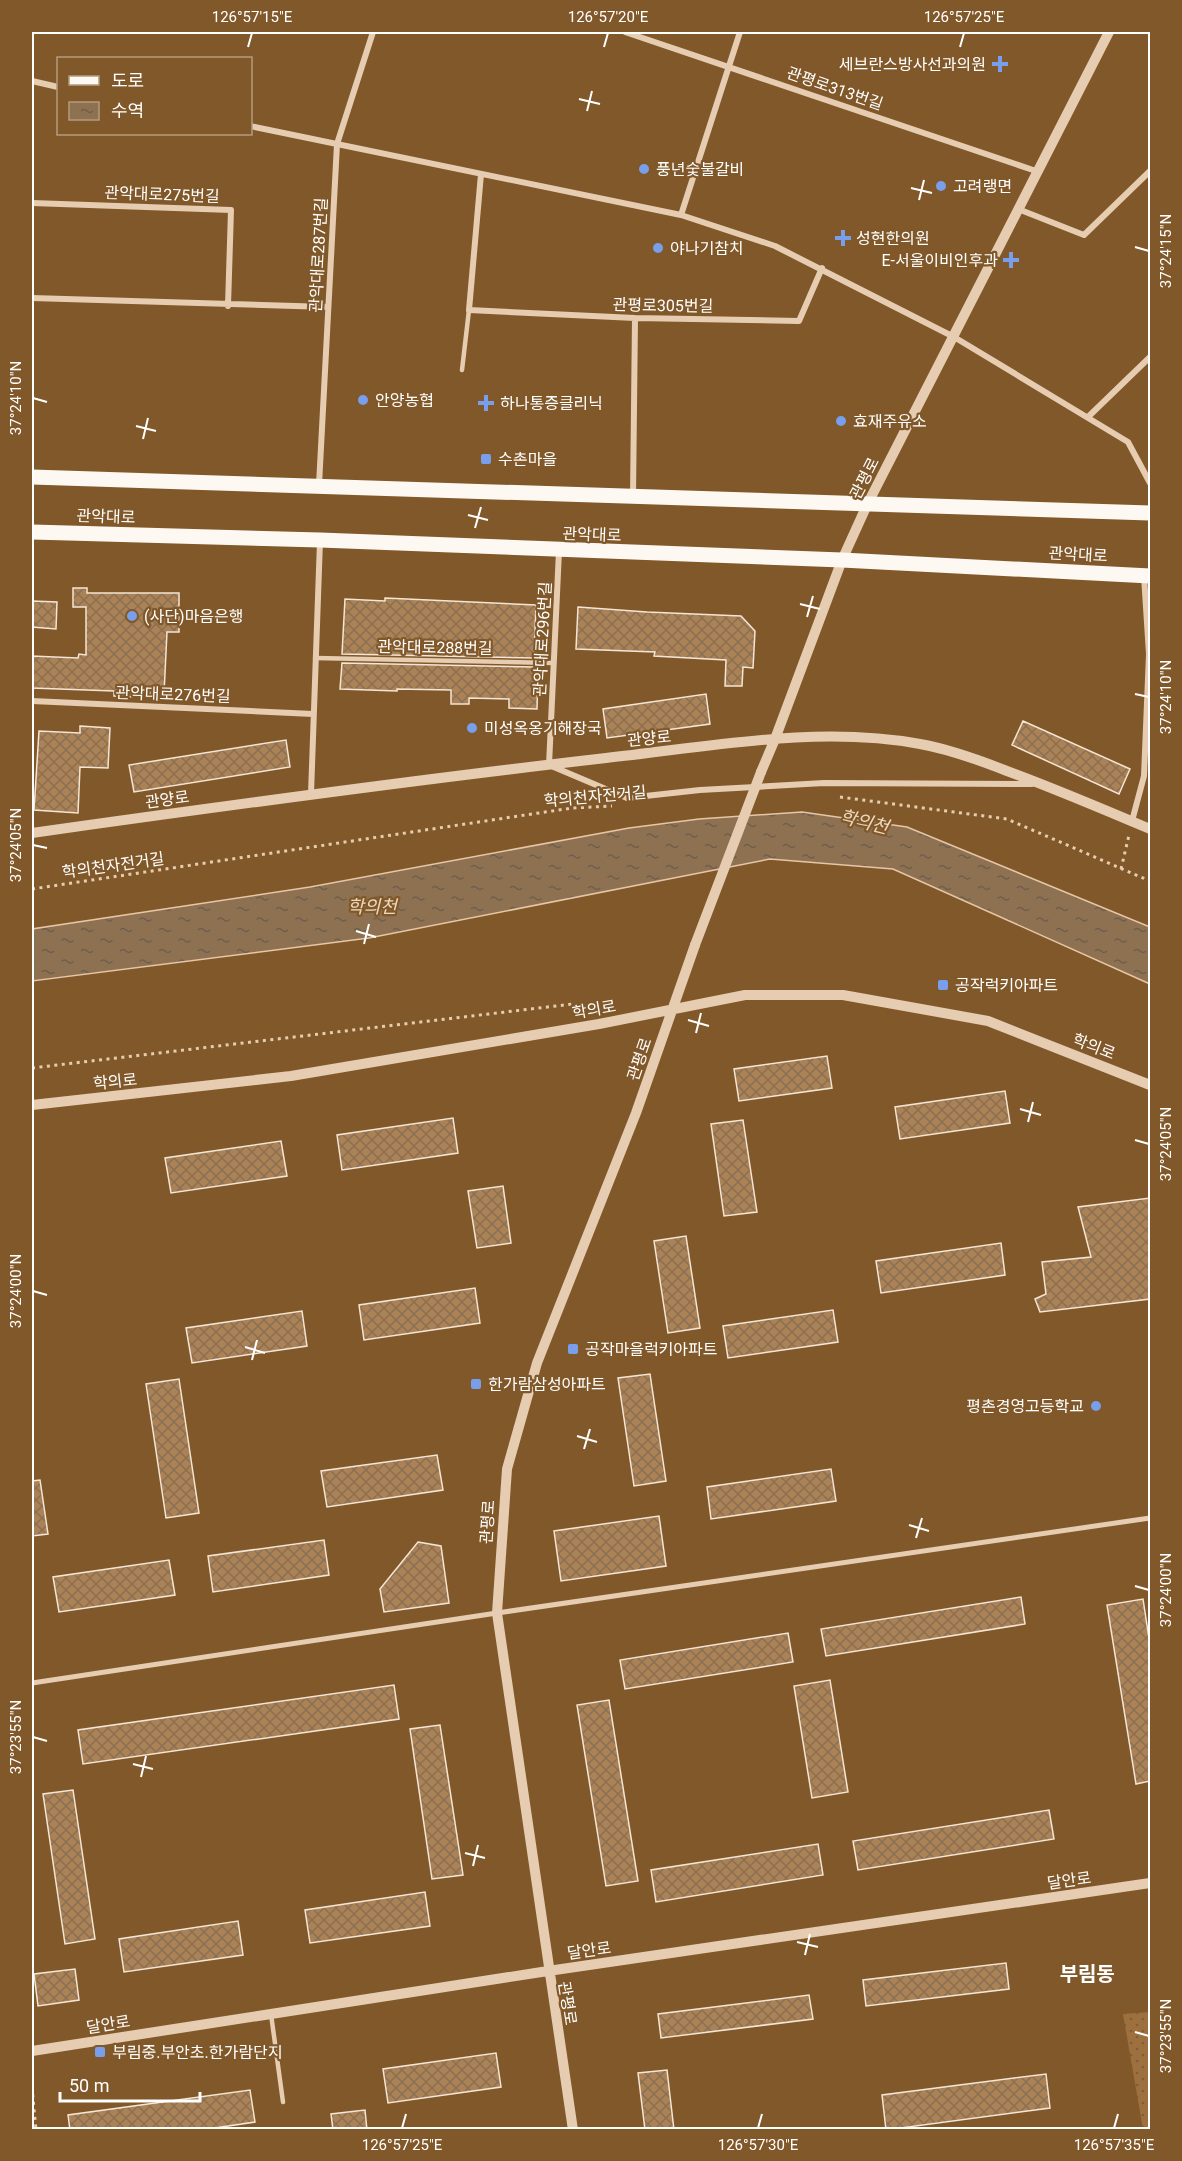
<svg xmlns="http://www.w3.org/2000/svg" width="1182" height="2161" viewBox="0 0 1182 2161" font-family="Roboto,'Noto Sans KR',sans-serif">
<defs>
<pattern id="grass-dots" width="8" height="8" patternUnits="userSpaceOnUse" patternTransform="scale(1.5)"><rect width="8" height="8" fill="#9e703e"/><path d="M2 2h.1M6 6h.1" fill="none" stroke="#796044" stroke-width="1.8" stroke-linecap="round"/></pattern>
<pattern id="water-ripples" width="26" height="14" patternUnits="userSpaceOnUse" patternTransform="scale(1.5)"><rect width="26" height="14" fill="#8e7150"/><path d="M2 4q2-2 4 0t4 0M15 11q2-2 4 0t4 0" fill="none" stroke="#6d5e4e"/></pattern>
<pattern id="building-cross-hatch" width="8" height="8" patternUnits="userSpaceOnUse" patternTransform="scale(1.5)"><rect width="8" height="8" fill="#ab8256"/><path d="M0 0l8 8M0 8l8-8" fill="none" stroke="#8a6f52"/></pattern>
</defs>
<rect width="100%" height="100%" fill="#815829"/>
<!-- grass -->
<path fill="url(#grass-dots)" d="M 1150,2012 L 1150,2129 L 1143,2129 L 1123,2014 Z"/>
<!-- water -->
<path fill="url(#water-ripples)" stroke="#e6c6a6" stroke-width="1.5" d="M 802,812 L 907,827 L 1150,927 L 1150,984 L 893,869 L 770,859 L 369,938 L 32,981 L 32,929 L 310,887 L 629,828 L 699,819 Z"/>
<!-- building -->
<path fill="url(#building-cross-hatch)" stroke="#f5e5d4" stroke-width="1.5" d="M 73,588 L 87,588 L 87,593 L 179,593 L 179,632 L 167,632 L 164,694 L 136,693 L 136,697 L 114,696 L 114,691 L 32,688 L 32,656 L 78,658 L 79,654 L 86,655 L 86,607 L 73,607 Z
M 385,598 L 536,605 L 534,658 L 342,654 L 345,599 L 385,601 Z
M 32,601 L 57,602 L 56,629 L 32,627 Z
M 578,607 L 647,612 L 741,616 L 755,631 L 753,668 L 743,667 L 742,686 L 725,686 L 726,660 L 654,656 L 655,652 L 576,649 Z
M 342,663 L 533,667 L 533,672 L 538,672 L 537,709 L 509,708 L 509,699 L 469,698 L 469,704 L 451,704 L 451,690 L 397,689 L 397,691 L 340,689 Z
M 706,694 L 710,724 L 607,738 L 603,709 Z
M 1023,721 L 1130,769 L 1119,794 L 1012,745 Z
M 80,726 L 110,728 L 108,768 L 80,767 L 78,813 L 34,810 L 39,731 L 80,733 Z
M 286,740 L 290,767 L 134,792 L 129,765 Z
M 827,1056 L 832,1088 L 739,1101 L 734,1069 Z
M 1005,1091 L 1010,1123 L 900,1139 L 895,1107 Z
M 453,1118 L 458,1153 L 342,1170 L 337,1135 Z
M 743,1120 L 757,1212 L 724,1216 L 711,1124 Z
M 281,1141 L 287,1176 L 171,1193 L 165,1158 Z
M 503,1186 L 511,1243 L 477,1248 L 468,1191 Z
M 1150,1198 L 1150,1299 L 1040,1312 L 1035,1299 L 1046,1294 L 1042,1262 L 1091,1257 L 1078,1207 Z
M 686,1236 L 700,1328 L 668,1333 L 654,1241 Z
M 1001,1243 L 1005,1275 L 881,1293 L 876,1261 Z
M 475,1288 L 480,1323 L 364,1340 L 359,1305 Z
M 833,1310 L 838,1342 L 728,1358 L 723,1326 Z
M 302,1311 L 307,1346 L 192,1363 L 186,1328 Z
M 650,1374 L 666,1481 L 634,1486 L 618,1378 Z
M 179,1379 L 199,1513 L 166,1518 L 146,1384 Z
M 437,1455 L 443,1490 L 327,1507 L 321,1471 Z
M 831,1469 L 836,1501 L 711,1519 L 707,1487 Z
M 40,1480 L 48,1534 L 32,1536 L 32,1481 Z
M 659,1516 L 666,1566 L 561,1581 L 554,1531 Z
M 324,1540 L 329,1575 L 213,1592 L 208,1556 Z
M 418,1542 L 441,1546 L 449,1603 L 384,1612 L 380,1589 Z
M 169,1560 L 175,1595 L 59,1612 L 53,1577 Z
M 1021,1597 L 1025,1624 L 826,1656 L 821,1629 Z
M 1143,1599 L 1150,1645 L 1150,1781 L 1136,1784 L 1107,1605 Z
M 788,1633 L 793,1662 L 625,1689 L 620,1660 Z
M 830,1680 L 848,1792 L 812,1798 L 794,1686 Z
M 394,1685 L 399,1719 L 83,1764 L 78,1730 Z
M 609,1700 L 638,1881 L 606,1886 L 577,1705 Z
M 440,1725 L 463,1875 L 432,1879 L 410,1729 Z
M 73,1790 L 95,1939 L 65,1944 L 43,1794 Z
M 1049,1810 L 1054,1839 L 858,1870 L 853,1841 Z
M 818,1844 L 823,1875 L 656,1902 L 651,1870 Z
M 425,1892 L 430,1926 L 310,1943 L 305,1910 Z
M 238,1921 L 243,1955 L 124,1972 L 119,1939 Z
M 1006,1963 L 1009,1989 L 866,2006 L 863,1980 Z
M 75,1969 L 79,2000 L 38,2006 L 34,1974 Z
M 809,1995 L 813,2019 L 661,2038 L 658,2014 Z
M 496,2053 L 501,2087 L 388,2103 L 383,2069 Z
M 667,2070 L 674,2130 L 645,2130 L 638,2073 Z
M 1046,2074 L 1050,2108 L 886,2130 L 882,2095 Z
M 250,2090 L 255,2122 L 201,2130 L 70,2130 L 68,2115 Z
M 365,2110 L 367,2130 L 333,2130 L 331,2114 Z"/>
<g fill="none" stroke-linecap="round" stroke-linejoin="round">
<!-- path -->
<path stroke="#e6ccb1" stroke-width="3" stroke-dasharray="3 4.5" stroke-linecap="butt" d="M 840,797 L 1007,819 L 1150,881
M 1121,869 L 1129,835
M 32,889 L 572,808 L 612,806
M 32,1068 L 573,1004 L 584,1012
M 32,2087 L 36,2130"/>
<!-- service -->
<path stroke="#e6ccb1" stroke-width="4.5" d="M 462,370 L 469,310
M 315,658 L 554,663
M 271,2014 L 283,2102"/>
<!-- pedestrian -->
<path stroke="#e6ccb1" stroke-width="5" d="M 32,1683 L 497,1613 L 1150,1518"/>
<!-- minor -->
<path stroke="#e6ccb1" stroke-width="6" d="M 625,32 L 1036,171
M 32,81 L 58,87
M 250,126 L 681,215 L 775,246 L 954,337 L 1128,442 L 1150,483
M 481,174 L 469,310 L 635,318 L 799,321 L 822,268
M 32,203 L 231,210 L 228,306
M 1018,209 L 1084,235 L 1150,171
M 681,215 L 740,32
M 32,298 L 328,307
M 1088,417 L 1150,357
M 319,485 L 337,144 L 373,32
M 633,496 L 635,318
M 559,551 L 549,765 L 627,798 L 700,790 L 824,783 L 1032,784
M 32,701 L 313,714
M 311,794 L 320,541
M 1132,821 L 1144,776 L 1149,654 L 1144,576"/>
<!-- tertiary -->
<path stroke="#e6ccb1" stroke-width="10" d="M 761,772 L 775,739 L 842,560 L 867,505 L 1109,32
M 32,833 C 223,806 414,780 606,758 C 709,747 817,725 920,744 C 949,749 979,760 1007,771 C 1056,789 1103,809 1150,829
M 32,1105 L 291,1076 L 599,1024 L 745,995 L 843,995 L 988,1021 L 1150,1085
M 32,2051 L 548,1971 L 1150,1883
M 573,2130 L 497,1613 L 507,1469 L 537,1363 L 636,1113 L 695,945"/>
<!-- primary -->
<path stroke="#fdf8f2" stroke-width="15" d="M 32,477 L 1150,513
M 32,532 L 320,540 L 842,560 L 1150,576"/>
<!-- tertiary-bridge -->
<path stroke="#e6ccb1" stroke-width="10" d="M 695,945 L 761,772"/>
</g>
<!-- ticks -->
<path fill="none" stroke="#fff" stroke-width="2" d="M 248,47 L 252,33M 604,47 L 608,33M 960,47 L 964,33M 579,99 L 600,104M 587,111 L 592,91M 911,188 L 932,193M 919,200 L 924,180M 1135,247 L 1149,251M 33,398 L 47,402M 136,426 L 156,431M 143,439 L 148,418M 468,515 L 488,520M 475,528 L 481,507M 800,604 L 820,609M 807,617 L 813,596M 1135,694 L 1149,697M 33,845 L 47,848M 356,931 L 376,937M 364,944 L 369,924M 688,1020 L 709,1026M 696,1033 L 701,1013M 1020,1109 L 1041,1115M 1028,1122 L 1033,1102M 1135,1140 L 1149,1144M 33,1291 L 47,1295M 245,1347 L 265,1353M 252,1360 L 257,1340M 577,1436 L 597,1442M 584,1449 L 590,1429M 909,1525 L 929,1531M 916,1538 L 922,1518M 1135,1586 L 1149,1590M 33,1737 L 47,1741M 133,1764 L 153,1769M 141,1777 L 146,1756M 465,1853 L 485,1858M 473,1866 L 478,1845M 797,1942 L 818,1947M 805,1955 L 810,1934M 1135,2032 L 1149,2036M 402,2128 L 406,2114M 758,2128 L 762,2114M 1114,2128 L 1118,2114"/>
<!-- markers -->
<g fill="#799eec" stroke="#815829" stroke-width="2">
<path d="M997 55h6v6h6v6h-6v6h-6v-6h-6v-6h6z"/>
<circle cx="644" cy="169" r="6"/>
<circle cx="941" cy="186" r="6"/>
<path d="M840 229h6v6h6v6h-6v6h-6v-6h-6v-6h6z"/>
<circle cx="658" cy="248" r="6"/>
<path d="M1008 251h6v6h6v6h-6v6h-6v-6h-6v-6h6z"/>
<circle cx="363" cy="400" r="6"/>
<path d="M483 394h6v6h6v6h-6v6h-6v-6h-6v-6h6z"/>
<circle cx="841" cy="421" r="6"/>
<rect x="480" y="453" width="12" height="12" rx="3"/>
<circle cx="132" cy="616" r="6"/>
<circle cx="472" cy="728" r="6"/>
<rect x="937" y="979" width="12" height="12" rx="3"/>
<rect x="567" y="1343" width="12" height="12" rx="3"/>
<rect x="470" y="1378" width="12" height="12" rx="3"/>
<circle cx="1096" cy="1406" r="6"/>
<rect x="94" y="2046" width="12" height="12" rx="3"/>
</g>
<g text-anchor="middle" stroke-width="4.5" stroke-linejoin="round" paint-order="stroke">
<!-- poi labels -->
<g font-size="16" fill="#fff" stroke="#815829" text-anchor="start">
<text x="986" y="70" text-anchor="end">세브란스방사선과의원</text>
<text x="656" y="175">풍년숯불갈비</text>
<text x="953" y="192">고려랭면</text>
<text x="856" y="244">성현한의원</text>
<text x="670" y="254">야나기참치</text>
<text x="998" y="266" text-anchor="end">E-서울이비인후과</text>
<text x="375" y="406">안양농협</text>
<text x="500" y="409">하나통증클리닉</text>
<text x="853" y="427">효재주유소</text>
<text x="498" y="465">수촌마을</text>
<text x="144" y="622">(사단)마음은행</text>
<text x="484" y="734">미성옥옹기해장국</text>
<text x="955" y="991">공작럭키아파트</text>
<text x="585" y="1355">공작마을럭키아파트</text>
<text x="488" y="1390">한가람삼성아파트</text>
<text x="1084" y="1412" text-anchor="end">평촌경영고등학교</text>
<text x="112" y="2058">부림중.부안초.한가람단지</text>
</g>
<!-- street labels -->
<g font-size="16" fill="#fff" stroke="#815829">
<text transform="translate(835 88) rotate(19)" y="6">관평로313번길</text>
<text transform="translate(162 194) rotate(2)" y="6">관악대로275번길</text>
<text transform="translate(318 255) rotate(-87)" y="6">관악대로287번길</text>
<text transform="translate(663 305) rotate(1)" y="6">관평로305번길</text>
<text transform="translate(864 478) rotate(-63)" y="6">관평로</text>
<text transform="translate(106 516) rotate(2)" y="6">관악대로</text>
<text transform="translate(592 534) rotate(2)" y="6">관악대로</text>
<text transform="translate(1078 554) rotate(3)" y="6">관악대로</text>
<text transform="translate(542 639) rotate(-87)" y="6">관악대로296번길</text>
<text transform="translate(435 647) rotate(1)" y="6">관악대로288번길</text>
<text transform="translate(173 694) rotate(2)" y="6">관악대로276번길</text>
<text transform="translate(649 738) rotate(-6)" y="6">관양로</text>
<text transform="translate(595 796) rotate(-5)" y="6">학의천자전거길</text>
<text transform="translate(167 799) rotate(-8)" y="6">관양로</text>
<text transform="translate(113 865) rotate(-8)" y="6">학의천자전거길</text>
<text transform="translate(594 1009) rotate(-10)" y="6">학의로</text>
<text transform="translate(1094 1046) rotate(21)" y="6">학의로</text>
<text transform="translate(639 1059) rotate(-71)" y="6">관평로</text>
<text transform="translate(115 1081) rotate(-6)" y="6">학의로</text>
<text transform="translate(487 1522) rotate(-86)" y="6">관평로</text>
<text transform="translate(1069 1880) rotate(-8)" y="6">달안로</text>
<text transform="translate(589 1950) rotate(-8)" y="6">달안로</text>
<text transform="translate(568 2003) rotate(81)" y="6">관평로</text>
<text transform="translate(108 2024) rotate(-9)" y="6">달안로</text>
</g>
<!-- water labels -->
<g font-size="18" font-style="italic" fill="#eed8c0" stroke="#815829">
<text transform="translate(864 822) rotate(14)" y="6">학의천</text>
<text x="372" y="913">학의천</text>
</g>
<!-- quarter labels -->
<g font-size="20" font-weight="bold" fill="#fff" stroke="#815829">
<text x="1087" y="1981">부림동</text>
</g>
</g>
<!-- border -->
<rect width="1182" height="2161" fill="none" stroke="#815829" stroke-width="66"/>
<!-- legend -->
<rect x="57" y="57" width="195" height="78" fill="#815829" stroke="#b39b7f" stroke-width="1.5"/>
<rect x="69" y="76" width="30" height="9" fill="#fdf8f2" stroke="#b39b7f" stroke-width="1.5"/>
<text x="111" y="87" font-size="18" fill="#ffffff">도로</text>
<rect x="69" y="102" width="30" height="18" fill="url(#water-ripples)" stroke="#b39b7f" stroke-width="1.5"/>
<text x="111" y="117" font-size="18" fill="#ffffff">수역</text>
<!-- scale -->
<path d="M60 2092v9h140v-9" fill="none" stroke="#ffffff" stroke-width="3"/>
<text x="69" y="2092" font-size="18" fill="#ffffff" stroke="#815829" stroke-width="4.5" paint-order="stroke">50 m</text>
<rect x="33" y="33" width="1116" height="2095" fill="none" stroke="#fff" stroke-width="2"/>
<g font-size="15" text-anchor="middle" fill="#fff">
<text x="252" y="22">126°57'15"E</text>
<text x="608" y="22">126°57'20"E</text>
<text x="964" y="22">126°57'25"E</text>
<text transform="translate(1166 251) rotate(-90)" y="5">37°24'15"N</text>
<text transform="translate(16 398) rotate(-90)" y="5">37°24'10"N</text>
<text transform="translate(1166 697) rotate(-90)" y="5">37°24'10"N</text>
<text transform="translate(16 845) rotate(-90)" y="5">37°24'05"N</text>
<text transform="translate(1166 1144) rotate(-90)" y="5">37°24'05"N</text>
<text transform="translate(16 1291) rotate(-90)" y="5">37°24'00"N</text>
<text transform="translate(1166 1590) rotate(-90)" y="5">37°24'00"N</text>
<text transform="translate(16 1737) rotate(-90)" y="5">37°23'55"N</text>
<text transform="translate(1166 2036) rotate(-90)" y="5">37°23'55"N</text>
<text x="402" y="2150">126°57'25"E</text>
<text x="758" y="2150">126°57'30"E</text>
<text x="1114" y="2150">126°57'35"E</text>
</g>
</svg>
